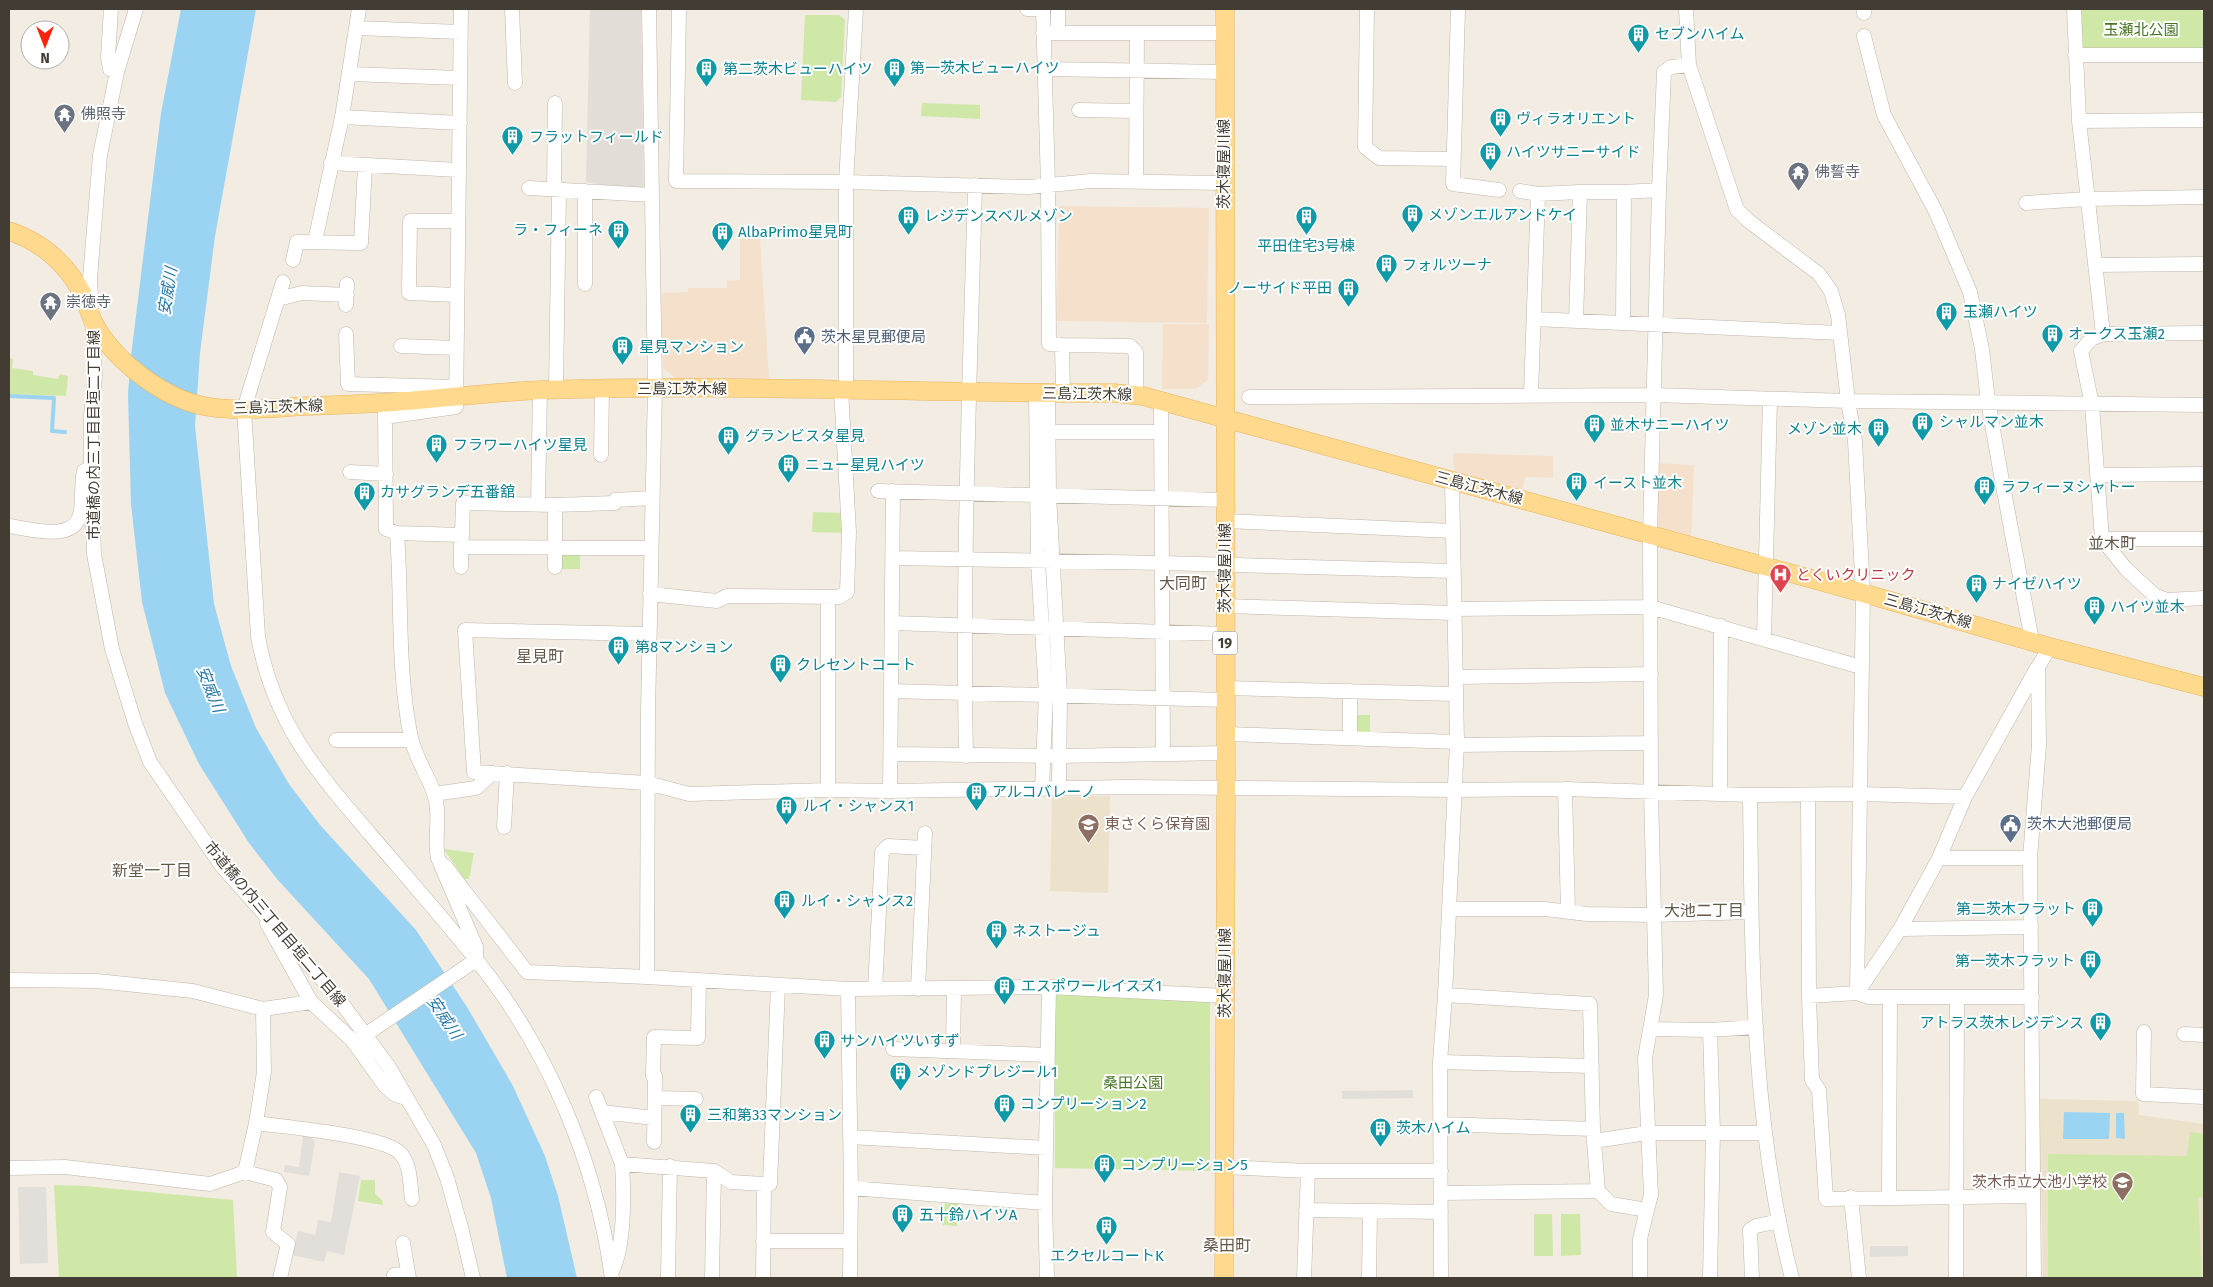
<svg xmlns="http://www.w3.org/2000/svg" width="2213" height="1287" viewBox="0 0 2213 1287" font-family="'Fira Sans','Noto Sans JP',sans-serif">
<rect width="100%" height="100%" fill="#f2ece2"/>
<!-- commercial -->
<path fill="#f5e1cb" d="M 1059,206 L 1209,208 L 1207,323 L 1057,321 Z
M 760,238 L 769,378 L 676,379 L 663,368 L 661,293 L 688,292 L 688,288 L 727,288 L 727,281 L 740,280 L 740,239 Z
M 1163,324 L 1209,324 L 1208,380 L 1195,389 L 1162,389 Z
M 1453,453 L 1553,456 L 1553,478 L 1525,477 L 1522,492 L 1458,474 L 1454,469 Z
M 1655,463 L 1694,465 L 1691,540 L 1653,529 Z"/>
<!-- industrial -->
<path fill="#e3ddd7" d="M 590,9 L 641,9 L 644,190 L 622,189 L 586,182 Z"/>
<!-- education -->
<path fill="#ece1cb" d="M 1110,796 L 1108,893 L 1050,891 L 1052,797 Z
M 2039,1099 L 2138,1101 L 2139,1115 L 2204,1124 L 2204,1278 L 2043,1278 Z"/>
<!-- green -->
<path fill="#cfe8a8" d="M 2082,9 L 2199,9 L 2203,12 L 2203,48 L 2197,51 L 2084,49 L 2079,45 L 2079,11 Z
M 805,15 L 839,15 L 845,20 L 841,97 L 836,102 L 801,100 Z
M 922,103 L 980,105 L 980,119 L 921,116 Z
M 9,358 L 13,359 L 12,368 L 33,371 L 33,375 L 58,379 L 60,374 L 68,376 L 66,396 L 9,394 Z
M 813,512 L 842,513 L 843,533 L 812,532 Z
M 561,552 L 580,552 L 580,569 L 557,569 Z
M 1355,715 L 1370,715 L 1370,733 L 1358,733 L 1354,729 Z
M 444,849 L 474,853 L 469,879 L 464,879 Z
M 1058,993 L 1210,997 L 1210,1171 L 1055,1168 L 1055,998 Z
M 2190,1132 L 2204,1134 L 2204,1197 L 2198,1197 L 2202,1278 L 2048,1278 L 2048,1154 L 2187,1156 Z
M 361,1180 L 375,1180 L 375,1194 L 382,1200 L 383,1205 L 358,1201 Z
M 54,1185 L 85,1186 L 233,1200 L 237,1278 L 59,1278 Z
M 945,1201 L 959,1202 L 957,1226 L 943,1225 Z
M 1534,1214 L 1552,1214 L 1553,1256 L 1534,1256 Z
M 1561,1214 L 1580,1214 L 1581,1255 L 1561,1256 Z"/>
<!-- parking -->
<path fill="#e2dfdb" d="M 1413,1090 L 1413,1098 L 1342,1099 L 1342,1091 Z
M 303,1135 L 310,1136 L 315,1142 L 309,1176 L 284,1172 L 285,1165 L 299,1167 Z
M 339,1172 L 360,1176 L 344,1255 L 327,1251 L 324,1262 L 292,1255 L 298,1231 L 315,1235 L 318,1220 L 331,1222 Z
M 18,1187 L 46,1187 L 48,1263 L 20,1264 Z
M 1870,1246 L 1908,1246 L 1908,1256 L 1870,1257 Z"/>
<!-- water -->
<path fill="#9bd3f2" d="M 181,9 L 256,9 L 215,236 L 200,353 L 195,426 L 214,604 L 231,666 L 256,728 L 289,784 L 320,825 L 416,930 L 467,1007 L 513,1086 L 545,1156 L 558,1196 L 577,1278 L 507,1278 L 491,1198 L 476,1153 L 369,979 L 277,879 L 249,843 L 199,764 L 165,693 L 142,602 L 131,504 L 128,394 L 131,356 L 161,113 Z
M 2064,1112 L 2110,1113 L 2109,1139 L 2063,1139 Z
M 2116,1113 L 2124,1113 L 2125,1139 L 2116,1138 Z"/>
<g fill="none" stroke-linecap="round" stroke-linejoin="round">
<!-- stream -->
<path stroke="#9bd3f2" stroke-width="4" d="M 9,396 L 54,398 L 52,431 L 65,432"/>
<defs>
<path id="minor" d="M 111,9 L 108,57 L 110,69 L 117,72
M 136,9 L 117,72 L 100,155 L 90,278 L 95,376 L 91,416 L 91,465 L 94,554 L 112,649 L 135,723 L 150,762 L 221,865 L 335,994 L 389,1067 L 434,1145 L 447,1178 L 462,1231 L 473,1278
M 512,9 L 515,83
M 649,9 L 655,388 L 648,712 L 647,977 L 848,989 L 1049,987 L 1225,996
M 679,9 L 676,181 L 846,182 L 1029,187 L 1091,181 L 1224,183
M 1027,9 L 1043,9 L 1048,185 L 1049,344 L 1062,345
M 1367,9 L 1365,147 L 1379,158 L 1453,159
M 1458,9 L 1453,184 L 1499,190
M 1686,9 L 1689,65 L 1737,210 L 1750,222 L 1819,274 L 1831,291 L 1838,315 L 1848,401 L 1855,441 L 1863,593 L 1857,993
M 1864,9 L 1864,13
M 2074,9 L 2079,121 L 2103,334 L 2091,339 L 2081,351 L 2092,405 L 2102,539 L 2126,569 L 2154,595 L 2167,600 L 2204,598
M 357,28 L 460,32
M 1043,33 L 1225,33
M 1058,33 L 1058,9
M 1864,36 L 1884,115 L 1936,212 L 1970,292 L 1982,349 L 1988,401 L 2001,475 L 2032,641
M 2075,55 L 2204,55
M 1044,69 L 1225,72
M 350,74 L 460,78
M 1079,110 L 1136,111
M 342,117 L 460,123
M 2079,121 L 2204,120
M 331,163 L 458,170
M 1136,181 L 1137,33
M 529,188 L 651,195
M 554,189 L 555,103
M 585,191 L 585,284
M 1520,191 L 1538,194 L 1580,192 L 1576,321
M 1580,192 L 1624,192 L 1659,190 L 1664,72 L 1671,67 L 1689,65
M 2026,203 L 2087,199 L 2204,197
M 315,241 L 342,117 L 359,9
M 293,260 L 297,242 L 361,243 L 365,165
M 2095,265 L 2204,264
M 283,282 L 244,409 L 258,636 C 273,722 316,771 370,834 C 405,875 441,916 475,958 C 549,1050 596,1162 612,1278
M 457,295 L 409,293 L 410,221 L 458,221
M 278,299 L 302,293 L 347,295
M 346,305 L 347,284
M 1534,319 L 1840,333
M 1623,323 L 1624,192
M 346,334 L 348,384 L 456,387
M 2103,334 L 2204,333
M 401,346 L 456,348
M 556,389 L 559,189
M 846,389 L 846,182 L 856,9
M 1036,393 L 1038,562 L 1046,695 L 1042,789
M 1048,393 L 1049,495 L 1060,695 L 1059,788
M 1063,393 L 1062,345 L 1130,346 L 1136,352 L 1136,395
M 1531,394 L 1538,194
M 1249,397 L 1654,395 L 1848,401 L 2204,405
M 1161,400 L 1163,754
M 385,408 L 386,529 L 397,533 C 402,602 397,670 411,738 C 416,761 432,780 436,801 C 440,820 434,839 438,858 L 476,947 L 476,959
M 385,417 L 456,407 L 461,9
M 1042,432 L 1161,432
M 601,455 L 602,389
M 350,472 L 386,474
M 2097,475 L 2204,474
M 878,491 L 1225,500
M 538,504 L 540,390
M 1225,521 L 1453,531
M 9,526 C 32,529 77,544 81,510 C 83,496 81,484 84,471
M 397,533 L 462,535 L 461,547 L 651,548
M 462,535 L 463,503 L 555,505 L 615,503 L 615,500 L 652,498
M 2102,539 L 2204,539
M 893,558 L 1162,563 L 1453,571
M 461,567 L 461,547
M 555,567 L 555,505
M 650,594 L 717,601 L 727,596 L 839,597 L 847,592 L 849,532 L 841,389
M 1225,606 L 1454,613
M 1454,609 L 1650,607 L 1861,667
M 892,623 L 1225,634
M 649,634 L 465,630 L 474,772 L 647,783 L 689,794 L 828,790 L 890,791 L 1127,787 L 1455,790 L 1565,789 L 1750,795 L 1859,794 L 1965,797
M 1764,639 L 1770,399
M 1456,677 L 1651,674
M 1226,688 L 1456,694
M 891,691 L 1226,700
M 1226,734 L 1457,742
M 1350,738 L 1350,691
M 336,740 L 411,740
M 1457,745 L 1651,743
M 891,754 L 1060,756 L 1226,753
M 966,756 C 962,566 970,375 975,185
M 1565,789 L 1568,912
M 828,790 L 828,597
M 890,791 L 893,491
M 434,794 L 476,788 L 493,773
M 1720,794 L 1721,626
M 1750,795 C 1752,956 1751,1121 1792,1278
M 1808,795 L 1809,996 L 1857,993 L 1868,997 L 2032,997
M 504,827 L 507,773
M 1939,858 L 2030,858
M 445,866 L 527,972 L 647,977
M 1449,909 L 1545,909 L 1587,914 L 1654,915 L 1751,912
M 267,923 L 311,1002 L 352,1040 L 385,1086 L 394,1094 L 406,1098
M 1900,929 L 2031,927
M 9,980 L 97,981 L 193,991 L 263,1009 L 311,1002
M 848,989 L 851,1188 L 850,1278
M 875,989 L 882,852 L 888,846 L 924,848
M 918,989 L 925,833
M 1857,993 L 1900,929 L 1939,858 L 1965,797 L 2037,668
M 1445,995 L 1590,1004 L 1593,1129 L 1598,1191
M 1809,996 L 1812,1080 L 1819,1090 L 1826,1199 L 2033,1196
M 1651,1029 L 1710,1030 L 1756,1027
M 2144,1032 L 2143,1094 L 2204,1097
M 2184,1034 L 2204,1035
M 365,1035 L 476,960
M 893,1049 L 1048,1055
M 953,1051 L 954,988
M 1440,1062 L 1592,1066
M 596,1097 L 622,1164
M 655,1098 L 696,1099
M 602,1112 L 654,1118
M 256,1123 C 284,1127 380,1135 399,1152 C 411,1163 410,1184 412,1199
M 1439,1124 L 1593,1129
M 850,1137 L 1046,1148
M 1594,1141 L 1647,1133 L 1765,1133
M 654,1142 L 655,1076 L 653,1076 L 654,1037 L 698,1038 L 699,980
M 1224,1167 L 1308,1171 L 1441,1171
M 9,1168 L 65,1167 L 210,1184 L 245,1172 L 276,1180 L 280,1187 L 273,1232 L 288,1244 L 280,1278
M 245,1172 L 256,1123 L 264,1072 L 263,1009
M 851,1188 L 1045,1203
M 1441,1193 L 1598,1191 L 1611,1204 L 1647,1210 L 1651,1195 L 1645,1058 L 1656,995 L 1651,792 L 1650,535 L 1659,190
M 1851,1197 L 1859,1278
M 1889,1197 L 1890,997
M 1306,1210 L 1441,1212
M 763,1241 L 850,1241
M 403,1243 L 409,1278
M 611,1273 C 625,1249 624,1193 622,1164 L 714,1171 L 731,1182 L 764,1184
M 394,1275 L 408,1273
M 668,1278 L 670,1166
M 712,1278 L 714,1171
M 763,1278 L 764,1184 L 770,1184 L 778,985
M 1047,1278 L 1045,1203 L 1049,987
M 1304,1278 L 1308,1171
M 1369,1278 L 1370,1211
M 1441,1278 L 1440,1062 L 1445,995 L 1457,742 L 1452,481
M 1640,1278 L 1640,1239 L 1647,1210
M 1710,1278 L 1713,1132 L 1710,1030
M 1752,1278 L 1750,1230 L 1756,1226 L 1779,1221
M 1956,1278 L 1957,997
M 2034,1278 L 2030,858 L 2039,745 L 2038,667 L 2050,647"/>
<path id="major" d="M 9,231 C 42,242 67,264 83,295 C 88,304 89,314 94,323 C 113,359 159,395 199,405 C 233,413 271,408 306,406 C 335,405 365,404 395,402 C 444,398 493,392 543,390 C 733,383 923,394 1114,393 L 1143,396 L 1863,593 L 2050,647 L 2204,687
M 1224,1278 L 1226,790 L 1225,9"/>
</defs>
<!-- minor casing -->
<use href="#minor" stroke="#c0b6a7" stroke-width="15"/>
<!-- major casing -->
<use href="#major" stroke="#e7b55b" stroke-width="19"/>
<!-- minor -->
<use href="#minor" stroke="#fff" stroke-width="14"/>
<!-- major -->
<use href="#major" stroke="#ffd98e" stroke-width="18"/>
</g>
<!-- icons -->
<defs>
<symbol id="building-pin" viewBox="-11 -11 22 30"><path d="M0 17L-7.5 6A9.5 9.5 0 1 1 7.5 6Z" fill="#0f9aa8" stroke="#fff"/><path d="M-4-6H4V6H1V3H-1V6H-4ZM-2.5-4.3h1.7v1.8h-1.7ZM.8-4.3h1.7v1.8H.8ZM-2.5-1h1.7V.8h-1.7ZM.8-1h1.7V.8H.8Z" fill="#fff"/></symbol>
<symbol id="temple-pin" viewBox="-11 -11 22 30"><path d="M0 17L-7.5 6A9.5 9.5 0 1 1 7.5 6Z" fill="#6b7280" stroke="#fff"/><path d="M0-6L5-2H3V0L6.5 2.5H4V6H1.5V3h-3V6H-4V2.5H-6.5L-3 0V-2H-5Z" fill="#fff"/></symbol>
<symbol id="civic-pin" viewBox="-11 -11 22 30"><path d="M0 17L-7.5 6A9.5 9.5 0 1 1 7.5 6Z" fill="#5c6f8a" stroke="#fff"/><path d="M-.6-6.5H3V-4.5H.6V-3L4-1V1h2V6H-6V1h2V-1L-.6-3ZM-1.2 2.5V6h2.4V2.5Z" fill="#fff"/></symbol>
<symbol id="hospital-pin" viewBox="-11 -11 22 30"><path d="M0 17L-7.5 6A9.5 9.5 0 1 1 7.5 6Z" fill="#e0444e" stroke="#fff"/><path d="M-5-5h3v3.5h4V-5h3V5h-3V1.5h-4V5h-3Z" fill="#fff"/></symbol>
<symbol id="school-pin" viewBox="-11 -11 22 30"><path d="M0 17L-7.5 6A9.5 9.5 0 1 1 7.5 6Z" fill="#8d6e63" stroke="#fff"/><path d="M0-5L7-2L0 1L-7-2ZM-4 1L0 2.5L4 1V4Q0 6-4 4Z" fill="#fff"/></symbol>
</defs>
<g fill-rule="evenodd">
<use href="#building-pin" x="1626" y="22" width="25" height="34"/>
<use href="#building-pin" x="882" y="56" width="25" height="34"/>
<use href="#building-pin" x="694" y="56" width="25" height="34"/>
<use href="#temple-pin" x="52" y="102" width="25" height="34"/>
<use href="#building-pin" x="1488" y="106" width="25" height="34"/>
<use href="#building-pin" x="500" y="124" width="25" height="34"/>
<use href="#building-pin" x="1478" y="140" width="25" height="34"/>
<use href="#temple-pin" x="1786" y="160" width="25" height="34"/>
<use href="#building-pin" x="1400" y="202" width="25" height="34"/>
<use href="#building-pin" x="896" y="204" width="25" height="34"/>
<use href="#building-pin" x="1294" y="204" width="25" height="34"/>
<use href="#building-pin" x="606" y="218" width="25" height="34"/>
<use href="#building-pin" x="710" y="220" width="25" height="34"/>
<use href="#building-pin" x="1374" y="252" width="25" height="34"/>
<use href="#building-pin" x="1336" y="276" width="25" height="34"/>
<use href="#temple-pin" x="38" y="290" width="25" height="34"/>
<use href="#building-pin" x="1934" y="300" width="25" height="34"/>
<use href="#building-pin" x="2040" y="322" width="25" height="34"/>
<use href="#civic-pin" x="792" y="324" width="25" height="34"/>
<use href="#building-pin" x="610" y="334" width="25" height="34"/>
<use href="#building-pin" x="1910" y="410" width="25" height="34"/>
<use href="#building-pin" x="1582" y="412" width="25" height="34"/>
<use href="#building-pin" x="1866" y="416" width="25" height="34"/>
<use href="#building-pin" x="716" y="424" width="25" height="34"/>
<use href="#building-pin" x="424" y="432" width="25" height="34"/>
<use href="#building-pin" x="776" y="452" width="25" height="34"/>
<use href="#building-pin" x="1564" y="470" width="25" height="34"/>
<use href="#building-pin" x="1972" y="474" width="25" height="34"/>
<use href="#building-pin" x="352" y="480" width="25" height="34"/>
<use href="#hospital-pin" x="1768" y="562" width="25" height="34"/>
<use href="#building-pin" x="1964" y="572" width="25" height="34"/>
<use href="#building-pin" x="2082" y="594" width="25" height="34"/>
<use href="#building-pin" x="606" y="634" width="25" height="34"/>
<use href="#building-pin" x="768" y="652" width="25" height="34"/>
<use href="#building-pin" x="964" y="780" width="25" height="34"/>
<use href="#building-pin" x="774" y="794" width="25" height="34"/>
<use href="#school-pin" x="1076" y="812" width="25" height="34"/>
<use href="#civic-pin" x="1998" y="812" width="25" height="34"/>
<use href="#building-pin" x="772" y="888" width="25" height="34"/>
<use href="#building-pin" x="2080" y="896" width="25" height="34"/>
<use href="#building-pin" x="984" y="918" width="25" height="34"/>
<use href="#building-pin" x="2078" y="948" width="25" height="34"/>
<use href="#building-pin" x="992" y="974" width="25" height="34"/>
<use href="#building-pin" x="2088" y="1010" width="25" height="34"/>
<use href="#building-pin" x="812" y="1028" width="25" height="34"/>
<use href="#building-pin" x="888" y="1060" width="25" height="34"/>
<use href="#building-pin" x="992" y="1092" width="25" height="34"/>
<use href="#building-pin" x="678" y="1102" width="25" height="34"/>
<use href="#building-pin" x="1368" y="1116" width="25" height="34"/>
<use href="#building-pin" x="1092" y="1152" width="25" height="34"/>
<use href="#school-pin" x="2110" y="1170" width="25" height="34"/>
<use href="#building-pin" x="890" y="1202" width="25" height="34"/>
<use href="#building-pin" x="1094" y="1214" width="25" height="34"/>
</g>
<g text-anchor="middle" stroke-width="4" stroke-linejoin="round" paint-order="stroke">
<!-- shield labels -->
<rect fill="#fff" stroke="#7b7670" stroke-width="1" x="1212.5" y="631.5" width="25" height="23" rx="4"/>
<g font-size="14" font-weight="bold" fill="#433c32">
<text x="1225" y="648">19</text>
</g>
<!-- park labels -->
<g font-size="15" fill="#487625" stroke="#fff">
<text x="2141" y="35">玉瀬北公園</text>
<text x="1133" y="1088">桑田公園</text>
</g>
<!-- culture labels -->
<g font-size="15" fill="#0d838f" stroke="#fff" text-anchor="start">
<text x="1655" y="39">セブンハイム</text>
<text x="910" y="73">第一茨木ビューハイツ</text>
<text x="723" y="74">第二茨木ビューハイツ</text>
<text x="1516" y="124">ヴィラオリエント</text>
<text x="529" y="142">フラットフィールド</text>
<text x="1506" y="157">ハイツサニーサイド</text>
<text x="1428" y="220">メゾンエルアンドケイ</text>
<text x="924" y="221">レジデンスベルメゾン</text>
<text x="603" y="235" text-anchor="end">ラ・フィーネ</text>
<text x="738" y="237">AlbaPrimo星見町</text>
<text x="1306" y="251" text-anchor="middle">平田住宅3号棟</text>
<text x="1402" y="270">フォルツーナ</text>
<text x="1332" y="293" text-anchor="end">ノーサイド平田</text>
<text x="1963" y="317">玉瀬ハイツ</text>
<text x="2068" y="339">オークス玉瀬2</text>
<text x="639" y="352">星見マンション</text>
<text x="1939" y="427">シャルマン並木</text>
<text x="1610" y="430">並木サニーハイツ</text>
<text x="1862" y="434" text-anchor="end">メゾン並木</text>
<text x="745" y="441">グランビスタ星見</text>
<text x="453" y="450">フラワーハイツ星見</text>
<text x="805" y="470">ニュー星見ハイツ</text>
<text x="1593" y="488">イースト並木</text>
<text x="2001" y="492">ラフィーヌシャトー</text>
<text x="380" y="497">カサグランデ五番舘</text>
<text x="1992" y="589">ナイゼハイツ</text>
<text x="2110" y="612">ハイツ並木</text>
<text x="635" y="652">第8マンション</text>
<text x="796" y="670">クレセントコート</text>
<text x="992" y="797">アルコバレーノ</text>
<text x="803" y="811">ルイ・シャンス1</text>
<text x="801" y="906">ルイ・シャンス2</text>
<text x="2076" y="914" text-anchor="end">第二茨木フラット</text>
<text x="1012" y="936">ネストージュ</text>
<text x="2075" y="966" text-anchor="end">第一茨木フラット</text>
<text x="1021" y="991">エスポワールイスズ1</text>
<text x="2084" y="1028" text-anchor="end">アトラス茨木レジデンス</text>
<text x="840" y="1046">サンハイツいすず</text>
<text x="916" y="1077">メゾンドプレジール1</text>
<text x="1020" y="1109">コンプリーション2</text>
<text x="707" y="1120">三和第33マンション</text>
<text x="1396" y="1133">茨木ハイム</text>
<text x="1121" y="1170">コンプリーション5</text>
<text x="919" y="1220">五十鈴ハイツA</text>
<text x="1107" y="1261" text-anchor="middle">エクセルコートK</text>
</g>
<!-- worship labels -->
<g font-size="15" fill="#5b616d" stroke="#fff" text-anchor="start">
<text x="81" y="119">佛照寺</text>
<text x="1815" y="177">佛誓寺</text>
<text x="66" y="307">崇徳寺</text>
</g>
<!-- street labels -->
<g font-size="15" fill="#433c32" stroke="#fff">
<text transform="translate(1224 164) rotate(-90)" y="5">茨木寝屋川線</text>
<text x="682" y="394">三島江茨木線</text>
<text transform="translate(1087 394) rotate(1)" y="5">三島江茨木線</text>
<text transform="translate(278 407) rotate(-2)" y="5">三島江茨木線</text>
<text transform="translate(94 435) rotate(-90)" y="5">市道橋の内三丁目目垣二丁目線</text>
<text transform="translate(1479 488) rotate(15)" y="5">三島江茨木線</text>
<text transform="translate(1225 568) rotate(-90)" y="5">茨木寝屋川線</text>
<text transform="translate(1928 611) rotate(16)" y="5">三島江茨木線</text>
<text transform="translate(275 924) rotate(50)" y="5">市道橋の内三丁目目垣二丁目線</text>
<text transform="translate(1225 973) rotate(-90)" y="5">茨木寝屋川線</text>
</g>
<!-- service labels -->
<g font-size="15" fill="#4e5e75" stroke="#fff" text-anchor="start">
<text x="821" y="342">茨木星見郵便局</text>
<text x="2027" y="829">茨木大池郵便局</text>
</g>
<!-- health labels -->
<g font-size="15" fill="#be3a42" stroke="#fff" text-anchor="start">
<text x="1796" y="580">とくいクリニック</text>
</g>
<!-- education labels -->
<g font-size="15" fill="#785e54" stroke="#fff" text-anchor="start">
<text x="1105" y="829">東さくら保育園</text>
<text x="2107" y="1187" text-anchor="end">茨木市立大池小学校</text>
</g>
<!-- water labels -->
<g font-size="16" font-style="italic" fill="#287aa9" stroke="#fff">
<text transform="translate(167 291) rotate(-81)" y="6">安威川</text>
<text transform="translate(211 689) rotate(68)" y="6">安威川</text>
<text transform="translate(445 1017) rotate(56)" y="6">安威川</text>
</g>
<!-- neighbourhood labels -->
<g font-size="16" fill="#665949" stroke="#fff">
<text x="2112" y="549">並木町</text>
<text x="1183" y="589">大同町</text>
<text x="540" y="662">星見町</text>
<text x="152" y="876">新堂一丁目</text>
<text x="1704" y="916">大池二丁目</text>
<text x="1227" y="1251">桑田町</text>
</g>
</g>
<!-- border -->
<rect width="2213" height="1287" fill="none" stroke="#433c32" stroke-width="20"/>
<!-- north arrow -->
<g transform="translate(45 45) rotate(180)"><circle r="24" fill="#ffffff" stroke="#b4b1ad"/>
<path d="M0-4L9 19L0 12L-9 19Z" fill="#ff230c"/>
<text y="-8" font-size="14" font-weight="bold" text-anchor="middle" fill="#433c32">N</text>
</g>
</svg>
